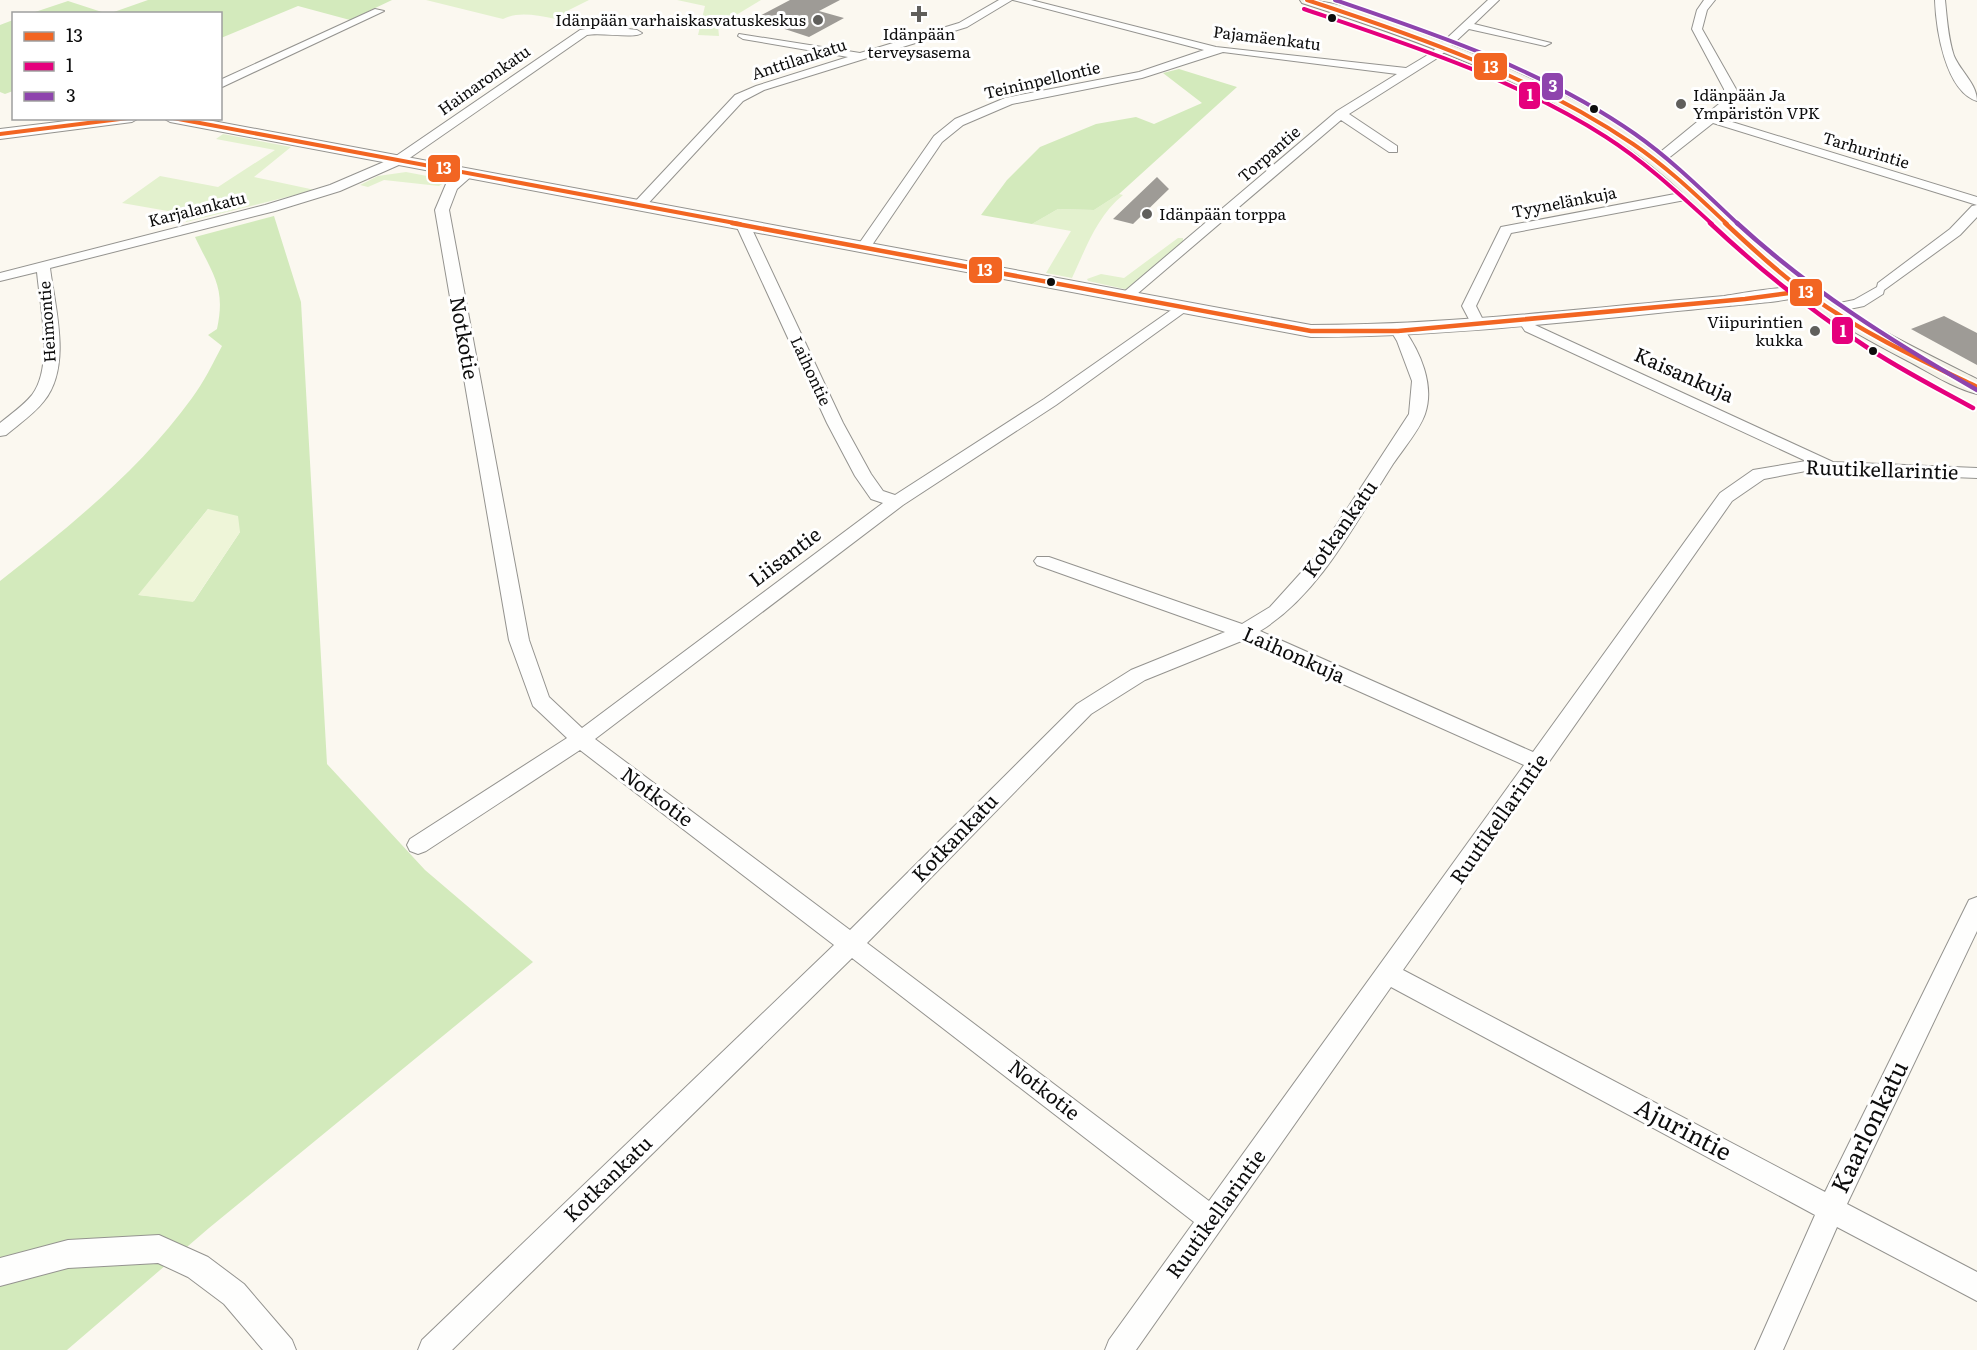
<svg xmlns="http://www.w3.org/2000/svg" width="1977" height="1350" viewBox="0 0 1977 1350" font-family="Literata,serif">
<rect width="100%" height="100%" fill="#fbf8f0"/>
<!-- green -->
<path fill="#e3f1ce" d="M 426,0 L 589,0 L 567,11 L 598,21 C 567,29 531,5 503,19 Z
M 677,0 L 761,0 L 718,26 L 719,36 L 698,35 L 705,6 Z
M 223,134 L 291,147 L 254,177 L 315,190 L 186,222 L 179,213 L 122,203 L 160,176 L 218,187 L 275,150 L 216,139 Z
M 406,172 L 443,179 L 444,183 L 439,186 L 384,180 L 368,187 L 360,185 L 378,176 Z
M 1119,194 L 1123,195 C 1097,216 1086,248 1072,278 L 1046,273 L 1071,231 L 1032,224 L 1058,209 L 1094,210 Z
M 1178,238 L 1183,238 L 1183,242 L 1129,290 L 1088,281 L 1087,279 L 1101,274 L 1124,278 Z"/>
<!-- forest -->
<path fill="#d3eabc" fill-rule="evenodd" d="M 148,0 L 392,0 L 350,20 L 298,6 L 221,38 L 220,14 L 111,13 Z
M 68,1 L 105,13 L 32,13 Z
M 13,20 L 13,91 L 5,94 L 0,92 L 0,25 Z
M 1179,69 L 1237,87 L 1119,194 L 1094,210 L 1058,209 L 1032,224 L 981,215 L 1007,180 L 1040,147 L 1096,124 L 1136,117 L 1154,124 L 1202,103 L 1163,73 Z
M 274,216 L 301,302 L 327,764 L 425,870 L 533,962 L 209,1228 L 67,1350 L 0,1350 L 0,581 C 69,527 140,470 192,398 C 204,382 213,363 222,346 L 208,335 L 217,329 C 226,287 213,275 195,237 ZM 208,509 L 240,532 L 194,601 L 139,595 Z"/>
<!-- pitch -->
<path fill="#eef5d8" d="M 208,509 L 238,516 L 240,532 L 193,602 L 138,595 Z"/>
<!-- building -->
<path fill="#9e9b96" d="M 790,0 L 840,0 L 819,11 L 844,18 L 809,37 L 754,19 Z
M 1157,177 L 1169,189 L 1133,224 L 1113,219 Z
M 1944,316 L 1977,333 L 1977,365 L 1911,329 Z"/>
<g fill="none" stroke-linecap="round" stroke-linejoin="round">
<defs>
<path id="minor" d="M 999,0 L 1012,0 L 967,27 L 764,90 L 743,101 L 643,209 L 638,210 L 631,206 L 735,95 L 756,86 L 848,57 L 743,39 L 738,36 L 739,34 L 860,53 L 959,23 Z
M 1013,0 L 1031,0 L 1216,47 L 1406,68 L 1431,53 L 1488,0 L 1499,0 L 1474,24 L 1551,43 L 1545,46 L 1469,29 L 1439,57 L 1349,114 L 1397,146 L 1397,152 L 1389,152 L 1341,120 L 1130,300 L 1125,301 L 1118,297 L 1337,111 L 1397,74 L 1223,52 L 1142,78 L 1012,104 L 963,125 L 942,142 L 868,251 L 858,251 L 856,248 L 934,136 L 955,119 L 1005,98 L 1139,72 L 1204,50 Z
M 1704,0 L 1715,0 L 1707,10 L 1702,29 L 1736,89 L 1737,100 L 1719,118 L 1977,197 L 1977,205 L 1713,123 L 1661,164 L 1653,164 L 1653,158 L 1725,99 L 1724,89 L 1692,29 L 1697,10 Z
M 1935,0 L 1945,0 C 1947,19 1948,38 1954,56 C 1961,72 1977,84 1977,101 C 1945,91 1936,28 1935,0 Z
M 375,9 L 384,11 L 220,88 L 220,80 Z
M 602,26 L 637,30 L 642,33 C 634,39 601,32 587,35 L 401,164 L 340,191 L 275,211 L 50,268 C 55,308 72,366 44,401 C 34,414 19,424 6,435 L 0,436 L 0,423 C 11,414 23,406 32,395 C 54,366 40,306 37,272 L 0,281 L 0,273 L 265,205 L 330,185 L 393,158 L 580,30 Z
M 468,170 L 474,174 L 457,189 L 449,210 L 529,640 L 549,697 L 582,728 L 883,503 L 871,499 L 855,476 L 827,423 L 736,225 L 738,222 L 748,222 L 750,225 L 843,423 L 871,474 L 883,491 L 895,495 L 1044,399 L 1177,306 L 1187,306 L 1189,309 L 1056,405 L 903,505 L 595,739 L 850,930 L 1077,704 L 1131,670 L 1225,632 L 1037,565 L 1034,561 L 1037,557 L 1049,557 L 1242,624 L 1270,607 L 1317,555 L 1409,414 L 1412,381 L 1397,341 L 1391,331 L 1393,328 L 1403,328 C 1420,351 1435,385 1425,414 C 1419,431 1403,449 1393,464 C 1355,523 1320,594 1260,631 L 1533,752 L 1720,493 L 1753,470 L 1806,461 L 1525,331 L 1517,319 L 1519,316 L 1529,316 L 1535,325 L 1833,462 L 1977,468 L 1977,478 L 1806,471 L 1764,479 L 1732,501 L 1403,970 L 1825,1192 L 1969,900 L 1977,897 L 1977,931 L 1847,1204 L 1977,1272 L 1977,1301 L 1837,1227 L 1783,1350 L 1755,1350 L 1815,1215 L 1391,987 L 1136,1350 L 1105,1350 L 1109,1340 L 1194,1222 L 852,958 L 452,1350 L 418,1350 L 422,1340 L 834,945 L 580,750 L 426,851 L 418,854 L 410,851 L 407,845 L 410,839 L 567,738 L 533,706 L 509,640 L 435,210 L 446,184 ZM 1244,640 L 1524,765 L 1209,1201 L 867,943 L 1091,714 L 1145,680 Z
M 1696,190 L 1703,194 L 1701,197 L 1511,233 L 1476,306 L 1485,324 L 1478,328 L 1473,327 L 1462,306 L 1501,227 Z
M 1977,205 L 1977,217 L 1960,235 L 1884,290 L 1883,294 L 1864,306 L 1830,313 L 1823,309 L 1825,306 L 1854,300 L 1877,287 L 1878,283 L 1950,229 L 1972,206 Z
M 159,1235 L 208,1257 L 244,1284 L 292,1340 L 296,1350 L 263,1350 L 224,1304 L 188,1277 L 158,1263 L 68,1268 L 0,1286 L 0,1258 L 68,1240 Z"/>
<path id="tertiary" d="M 91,118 L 139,118 L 132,122 L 0,139 L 0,129 Z
M 163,118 L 197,118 L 1311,325 C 1449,325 1587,308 1724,296 C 1739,294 1806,281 1813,291 C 1806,301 1743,304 1729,306 C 1590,319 1451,337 1311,337 L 170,122 Z"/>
<path id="secondary" d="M 1300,0 C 1336,0 1371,15 1404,27 C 1493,60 1585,97 1660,155 C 1710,194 1751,243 1803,281 C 1857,320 1917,349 1977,379 L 1977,394 C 1953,388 1929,372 1908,361 C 1856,334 1807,306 1763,268 C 1717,229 1678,182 1628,148 C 1529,80 1415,39 1302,3 Z"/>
</defs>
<!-- minor casing -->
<use href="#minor" stroke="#94938f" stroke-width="2"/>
<!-- tertiary casing -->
<use href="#tertiary" stroke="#94938f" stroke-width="2"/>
<!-- secondary casing -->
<use href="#secondary" stroke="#8b8986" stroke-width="2"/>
<!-- minor -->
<use href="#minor" fill="#fefefd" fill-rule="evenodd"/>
<!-- tertiary -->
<use href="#tertiary" fill="#fefefd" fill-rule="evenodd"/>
<!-- secondary -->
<use href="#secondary" fill="#f5f3e8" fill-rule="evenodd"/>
<defs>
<path id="bus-1-far1" d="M 1307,0 C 1420,37 1534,77 1633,144 C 1667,167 1697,196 1727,224
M 173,118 L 740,224
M 0,134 L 128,118"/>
<path id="bus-1" d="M 732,223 L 1311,331 L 1398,331 L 1745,299 L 1804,291
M 1725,223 C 1753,249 1781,275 1812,297 C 1863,333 1921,360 1977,387"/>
<path id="bus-2-far1" d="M 1304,9 C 1407,44 1514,78 1606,137 C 1645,162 1678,193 1712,224"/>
<path id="bus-2" d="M 1710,223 C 1758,268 1810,310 1865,346 C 1899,369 1937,388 1973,408"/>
<path id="bus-3-far1" d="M 1335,0 C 1438,35 1545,71 1635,134 C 1672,160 1705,193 1738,224"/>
<path id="bus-3" d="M 1737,223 C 1810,290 1891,341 1977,390"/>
</defs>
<!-- bus-1-far1 casing -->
<use href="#bus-1-far1" stroke="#fff" stroke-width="7"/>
<!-- bus-1 casing -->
<use href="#bus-1" stroke="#fff" stroke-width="8"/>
<!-- bus-2-far1 casing -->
<use href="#bus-2-far1" stroke="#fff" stroke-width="7"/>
<!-- bus-2 casing -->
<use href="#bus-2" stroke="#fff" stroke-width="8"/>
<!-- bus-3-far1 casing -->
<use href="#bus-3-far1" stroke="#fff" stroke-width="7"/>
<!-- bus-3 casing -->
<use href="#bus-3" stroke="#fff" stroke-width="8"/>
<!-- bus-1-far1 -->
<use href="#bus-1-far1" stroke="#f26522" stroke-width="4"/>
<!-- bus-1 -->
<use href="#bus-1" stroke="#f26522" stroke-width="4.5"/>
<!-- bus-2-far1 -->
<use href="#bus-2-far1" stroke="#e5007d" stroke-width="4"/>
<!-- bus-2 -->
<use href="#bus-2" stroke="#e5007d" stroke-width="4.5"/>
<!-- bus-3-far1 -->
<use href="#bus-3-far1" stroke="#8e44ad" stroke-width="4"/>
<!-- bus-3 -->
<use href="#bus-3" stroke="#8e44ad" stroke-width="4.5"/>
</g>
<!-- markers -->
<g fill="#605f5c" stroke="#fff" stroke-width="2">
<path d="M916 5h6v6h6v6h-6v6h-6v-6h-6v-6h6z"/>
<circle cx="818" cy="20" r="6"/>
<circle cx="1681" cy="104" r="6"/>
<circle cx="1147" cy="214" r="6"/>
<circle cx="1815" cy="331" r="6"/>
</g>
<g fill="#0d0d0d" stroke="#fff" stroke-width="2">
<circle cx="1332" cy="18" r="5"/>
<circle cx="1594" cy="109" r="5"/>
<circle cx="1051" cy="282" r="5"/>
<circle cx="1873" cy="351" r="5"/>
</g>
<g text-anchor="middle" stroke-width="6" stroke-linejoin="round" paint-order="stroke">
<!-- far-poi labels -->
<g font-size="16" fill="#0d0d0d" stroke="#fff" text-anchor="end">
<text x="806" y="26">Idänpään varhaiskasvatuskeskus</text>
<text x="919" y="40" text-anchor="middle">Idänpään<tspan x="919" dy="18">terveysasema</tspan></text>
<text x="1693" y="101" text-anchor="start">Idänpään Ja<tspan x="1693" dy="18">Ympäristön VPK</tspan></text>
<text x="1159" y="220" text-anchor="start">Idänpään torppa</text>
<text x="1803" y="328">Viipurintien<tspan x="1803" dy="18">kukka</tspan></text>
</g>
<!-- far-street labels -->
<g font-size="16" fill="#0d0d0d" stroke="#fff">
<text transform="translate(1267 38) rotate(7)" y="6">Pajamäenkatu</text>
<text transform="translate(799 59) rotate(-18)" y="6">Anttilankatu</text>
<text transform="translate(484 80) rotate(-35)" y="6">Hainaronkatu</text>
<text transform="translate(1042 80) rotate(-13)" y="6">Teininpellontie</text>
<text transform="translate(1866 150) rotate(17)" y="6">Tarhurintie</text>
<text transform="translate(1269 154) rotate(-41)" y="6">Torpantie</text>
<text transform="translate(1564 202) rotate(-11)" y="6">Tyynelänkuja</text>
<text transform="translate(197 209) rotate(-14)" y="6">Karjalankatu</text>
<text transform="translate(47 322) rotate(-94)" y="6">Heimontie</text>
<text transform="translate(811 371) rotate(65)" y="6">Laihontie</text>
</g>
<!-- street labels -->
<g font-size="20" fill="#0d0d0d" stroke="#fff">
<text transform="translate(464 338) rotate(80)" y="7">Notkotie</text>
<text transform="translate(1684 375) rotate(24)" y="7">Kaisankuja</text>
<text transform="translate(1882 470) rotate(2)" y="7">Ruutikellarintie</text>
<text transform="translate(1340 529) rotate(-55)" y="7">Kotkankatu</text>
<text transform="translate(785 557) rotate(-37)" y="7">Liisantie</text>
<text transform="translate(1294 655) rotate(24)" y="7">Laihonkuja</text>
<text transform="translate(657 797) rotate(37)" y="7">Notkotie</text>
<text transform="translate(1499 819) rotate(-55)" y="7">Ruutikellarintie</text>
<text transform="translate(955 838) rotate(-46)" y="7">Kotkankatu</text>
<text transform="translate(1044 1090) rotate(38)" y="7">Notkotie</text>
<text transform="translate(608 1179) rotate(-44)" y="7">Kotkankatu</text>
<text transform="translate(1216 1214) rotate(-54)" y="7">Ruutikellarintie</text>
</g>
<!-- near-street labels -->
<g font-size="24" fill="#0d0d0d" stroke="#fff">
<text transform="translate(1870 1127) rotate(-64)" y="8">Kaarlonkatu</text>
<text transform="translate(1683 1130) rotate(28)" y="8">Ajurintie</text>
</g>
</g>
<g stroke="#fff" stroke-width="2">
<rect x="1473" y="52" width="35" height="29" rx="6" fill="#f26522"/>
<rect x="1541" y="72" width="23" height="29" rx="6" fill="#8e44ad"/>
<rect x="1518" y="81" width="23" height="29" rx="6" fill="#e5007d"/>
<rect x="427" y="154" width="34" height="29" rx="6" fill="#f26522"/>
<rect x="968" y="256" width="35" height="28" rx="6" fill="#f26522"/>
<rect x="1789" y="278" width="34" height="29" rx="6" fill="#f26522"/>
<rect x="1831" y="316" width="23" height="29" rx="6" fill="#e5007d"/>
</g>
<g font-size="16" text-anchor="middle" font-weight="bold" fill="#fff">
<text x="1491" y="73">13</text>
<text x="1553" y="92">3</text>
<text x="1530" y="101">1</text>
<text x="444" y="174">13</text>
<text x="985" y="276">13</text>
<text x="1806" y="298">13</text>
<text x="1843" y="337">1</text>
</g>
<!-- legend -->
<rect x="12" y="12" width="210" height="108" fill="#ffffff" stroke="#9e9e9e" stroke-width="1.5"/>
<rect x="24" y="32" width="30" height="9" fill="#f26522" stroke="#9e9e9e" stroke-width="1.5"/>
<text x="66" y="42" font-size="18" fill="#0d0d0d">13</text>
<rect x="24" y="62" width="30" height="9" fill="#e5007d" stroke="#9e9e9e" stroke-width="1.5"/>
<text x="66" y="72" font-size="18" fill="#0d0d0d">1</text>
<rect x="24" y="92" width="30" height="9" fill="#8e44ad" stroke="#9e9e9e" stroke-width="1.5"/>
<text x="66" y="102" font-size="18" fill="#0d0d0d">3</text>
</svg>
